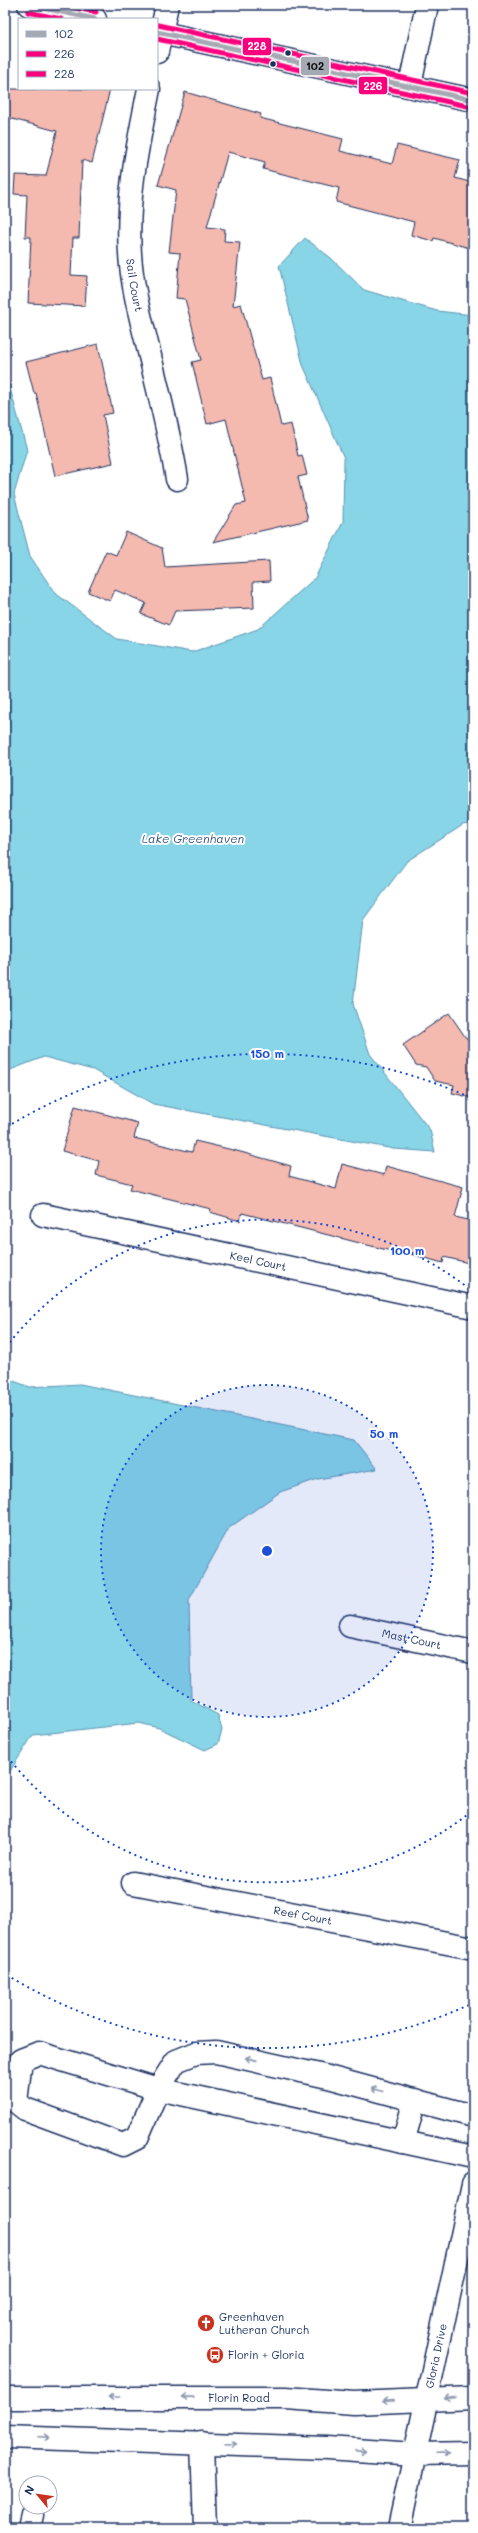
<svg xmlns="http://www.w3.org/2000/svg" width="478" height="2533" viewBox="0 0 478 2533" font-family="Mali,sans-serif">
<rect width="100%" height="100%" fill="#fff"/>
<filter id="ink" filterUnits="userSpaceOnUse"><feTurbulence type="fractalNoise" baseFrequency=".025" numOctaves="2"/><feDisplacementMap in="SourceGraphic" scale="8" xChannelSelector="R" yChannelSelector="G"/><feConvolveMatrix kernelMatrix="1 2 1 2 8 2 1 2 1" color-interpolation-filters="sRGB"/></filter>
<g filter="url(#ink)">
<!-- water -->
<path fill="#87d5e6" stroke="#5c93b0" d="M 305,238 L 331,258 L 364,290 L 437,311 L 473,315 L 473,823 L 463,825 L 407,861 L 363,920 L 353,1004 L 370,1054 L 430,1130 L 435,1152 L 394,1149 L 153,1104 L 93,1070 L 44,1057 L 5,1072 L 5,370 L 27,450 L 14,494 L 30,556 L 55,593 L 117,639 L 192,652 L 258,629 L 315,578 L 343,522 L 344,458 L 303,365 L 279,266 Z
M 5,1378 L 30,1387 L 80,1384 L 354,1440 L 377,1469 L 318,1479 L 280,1492 L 229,1528 L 189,1600 L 191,1700 L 218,1715 L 222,1730 L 218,1744 L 205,1750 L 159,1728 L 139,1723 L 33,1735 L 5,1779 Z"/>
<!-- building -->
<path fill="#f4b9af" stroke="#1b2f5e" d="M 5,89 L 110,89 L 92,163 L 82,160 L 79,238 L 73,238 L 71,275 L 87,276 L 85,306 L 28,303 L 31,237 L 25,237 L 27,195 L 14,194 L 15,175 L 46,176 L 57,131 L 5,117 Z
M 185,92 L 261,114 L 260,118 L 343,139 L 340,151 L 392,164 L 397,145 L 460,160 L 455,178 L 473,183 L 473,249 L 434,238 L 433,241 L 411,235 L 414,222 L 336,202 L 339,188 L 263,169 L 265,162 L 228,152 L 207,227 L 225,229 L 224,241 L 240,242 L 233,306 L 241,304 L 262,380 L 270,378 L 281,426 L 291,424 L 298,456 L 302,455 L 307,475 L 298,477 L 308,520 L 213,542 L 236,505 L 246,503 L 226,419 L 207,424 L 192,362 L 201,360 L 185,299 L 176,298 L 180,253 L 169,252 L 176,190 L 158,185 Z
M 98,344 L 113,413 L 103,415 L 113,463 L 55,476 L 36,393 L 34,393 L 26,362 Z
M 126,532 L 162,548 L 165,567 L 269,561 L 270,581 L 253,582 L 254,608 L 175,611 L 169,625 L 141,614 L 146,603 L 115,590 L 110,601 L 88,592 L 106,551 L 116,555 Z
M 449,1013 L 466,1038 L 473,1039 L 473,1098 L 452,1093 L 454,1085 L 435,1081 L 426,1067 L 416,1065 L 403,1045 Z
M 75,1106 L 138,1123 L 134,1138 L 192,1152 L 195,1141 L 237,1151 L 291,1166 L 289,1176 L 336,1189 L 342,1164 L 384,1175 L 386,1166 L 463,1187 L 455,1217 L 473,1221 L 473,1264 L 444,1257 L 443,1263 L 396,1250 L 395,1252 L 242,1213 L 240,1221 L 210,1212 L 211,1209 L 130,1189 L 132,1184 L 96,1175 L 99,1161 L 62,1151 Z"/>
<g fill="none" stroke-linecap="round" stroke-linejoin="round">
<defs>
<g id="minor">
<path d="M 29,5 L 95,19"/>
<path d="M 157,32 L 473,100"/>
<path d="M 157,52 L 167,5"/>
<path d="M 410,85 L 427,5"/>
<path id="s1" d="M 149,89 C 138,144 126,198 130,254 C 132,287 141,319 149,352 C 159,394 170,436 177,479"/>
<path id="s2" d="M 43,1215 L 473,1307"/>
<path id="s3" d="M 350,1626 L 473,1652"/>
<path id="s4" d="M 133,1883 L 473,1948"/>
<path d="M 473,2116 L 328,2077 L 216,2052 L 196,2053 L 176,2061 L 158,2089 L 137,2138 L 123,2145 L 25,2109 L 16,2102 L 21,2060 L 39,2053 L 158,2089 L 473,2157"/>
<path d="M 403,2142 L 415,2100"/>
<path d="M 202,2443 L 205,2528"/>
<path d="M 29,2528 L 32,2515"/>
<path id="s5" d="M 399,2528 L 473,2184"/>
</g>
<g id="major">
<path id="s6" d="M 5,2398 L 286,2398 L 354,2403 L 473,2398"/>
<path d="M 5,2437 L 327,2448 L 414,2454 L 473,2453"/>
</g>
</defs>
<!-- minor casing -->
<use href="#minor" stroke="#1b2f5e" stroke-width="25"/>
<!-- major casing -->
<use href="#major" stroke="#1b2f5e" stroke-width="25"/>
<!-- minor -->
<use href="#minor" stroke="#fff" stroke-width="22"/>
<!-- major -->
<use href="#major" stroke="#fff" stroke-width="22"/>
<defs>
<path id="bus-1" d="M 29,5 L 95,19
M 157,32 L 473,100"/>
<path id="bus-2" d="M 28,12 L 61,19
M 157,39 L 472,107"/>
<path id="bus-3" d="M 63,5 L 96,12
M 158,25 L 473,93"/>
</defs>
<!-- bus-1 casing -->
<use href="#bus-1" stroke="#fff" stroke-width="8"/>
<!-- bus-2 casing -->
<use href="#bus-2" stroke="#fff" stroke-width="8"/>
<!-- bus-3 casing -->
<use href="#bus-3" stroke="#fff" stroke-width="8"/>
<!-- bus-1 -->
<use href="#bus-1" stroke="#a5a9b3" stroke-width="5"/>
<!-- bus-2 -->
<use href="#bus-2" stroke="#fa007d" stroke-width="5"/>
<!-- bus-3 -->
<use href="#bus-3" stroke="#fa007d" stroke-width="5"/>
</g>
<!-- one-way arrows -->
<defs><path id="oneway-shaft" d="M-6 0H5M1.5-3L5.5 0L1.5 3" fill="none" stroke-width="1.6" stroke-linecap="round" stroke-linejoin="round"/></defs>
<g stroke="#8d97ae">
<use href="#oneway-shaft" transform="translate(251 2059) rotate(-167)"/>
<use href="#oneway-shaft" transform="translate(377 2090) rotate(-165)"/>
<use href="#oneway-shaft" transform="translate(114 2397) rotate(180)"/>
<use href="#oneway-shaft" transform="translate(188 2397) rotate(-179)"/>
<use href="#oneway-shaft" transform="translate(450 2398) rotate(174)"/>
<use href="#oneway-shaft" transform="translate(388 2401) rotate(176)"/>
<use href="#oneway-shaft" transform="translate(44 2437) rotate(2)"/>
<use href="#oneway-shaft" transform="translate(231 2444) rotate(2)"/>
<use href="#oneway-shaft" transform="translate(361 2451) rotate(4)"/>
<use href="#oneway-shaft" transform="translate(443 2454) rotate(-2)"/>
</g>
</g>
<!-- distance rings -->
<circle cx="267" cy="1551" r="166" fill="#1d4ed8" fill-opacity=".12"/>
<g fill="none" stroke="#1d4ed8" stroke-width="2" stroke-dasharray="2 4">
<circle cx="267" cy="1551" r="166"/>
<path d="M471 1812A331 331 0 0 1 6 1755M6 1347A331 331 0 0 1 471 1290"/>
<path d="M469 2005A497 497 0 0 1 7 1975M7 1127A497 497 0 0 1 469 1097"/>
</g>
<!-- icons -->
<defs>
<symbol id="church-disc" viewBox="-11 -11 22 22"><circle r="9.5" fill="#c8321e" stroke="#fff"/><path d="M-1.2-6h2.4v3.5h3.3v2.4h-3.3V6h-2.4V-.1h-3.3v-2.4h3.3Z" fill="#fff"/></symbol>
<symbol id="bus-disc" viewBox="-11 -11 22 22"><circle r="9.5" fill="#c8321e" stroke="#fff"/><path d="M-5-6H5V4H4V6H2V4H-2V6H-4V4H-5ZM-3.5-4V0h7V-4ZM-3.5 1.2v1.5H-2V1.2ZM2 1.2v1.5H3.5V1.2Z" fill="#fff"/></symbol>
</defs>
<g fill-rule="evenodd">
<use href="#church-disc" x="196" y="2313" width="20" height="20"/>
<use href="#bus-disc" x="205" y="2345" width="20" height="20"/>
</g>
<!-- markers -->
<g fill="#1b2f5e" stroke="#fff" stroke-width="1.5">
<circle cx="288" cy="53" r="3.5"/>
<circle cx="273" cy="64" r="3.5"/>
</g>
<g text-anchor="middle" stroke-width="4" stroke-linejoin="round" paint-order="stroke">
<!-- street labels -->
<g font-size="11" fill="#1b2f5e" stroke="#fff">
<text dy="4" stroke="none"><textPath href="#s1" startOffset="198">Sail Court</textPath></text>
<text dy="4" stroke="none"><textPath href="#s2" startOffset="220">Keel Court</textPath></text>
<text dy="4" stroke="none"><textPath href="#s3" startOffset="63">Mast Court</textPath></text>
<text dy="4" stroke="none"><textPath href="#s4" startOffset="173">Reef Court</textPath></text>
<text dy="4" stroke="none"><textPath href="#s5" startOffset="176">Gloria Drive</textPath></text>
<text dy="4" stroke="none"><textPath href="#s6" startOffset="234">Florin Road</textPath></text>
</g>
<!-- poi labels -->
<g font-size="11" fill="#1b2f5e" stroke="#fff" text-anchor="start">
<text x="219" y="2321">Greenhaven<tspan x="219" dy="13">Lutheran Church</tspan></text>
<text x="228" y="2359">Florin + Gloria</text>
</g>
<!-- water labels -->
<g font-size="12" font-style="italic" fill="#365880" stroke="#fff">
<text x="193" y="843">Lake Greenhaven</text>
</g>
</g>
<circle cx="267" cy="1551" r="6" fill="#1d4ed8" stroke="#fff" stroke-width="2"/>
<g font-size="12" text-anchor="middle" font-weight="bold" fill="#1d4ed8" stroke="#fff" stroke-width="4" stroke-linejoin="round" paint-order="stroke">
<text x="267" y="1058">150 m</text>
<text x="407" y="1255">100 m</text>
<text x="384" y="1438">50 m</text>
</g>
<g stroke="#fff" stroke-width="1.5">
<rect x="242" y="37" width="30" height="19" rx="4" fill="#fa007d"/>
<rect x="300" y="56" width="30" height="20" rx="4" fill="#a5a9b3"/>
<rect x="358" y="76" width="30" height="19" rx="4" fill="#fa007d"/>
</g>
<g font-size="11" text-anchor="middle" font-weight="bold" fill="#fff">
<text x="257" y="50">228</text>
<text x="373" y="90">226</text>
</g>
<g font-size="11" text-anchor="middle" font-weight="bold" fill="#111">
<text x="315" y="70">102</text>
</g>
<!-- margin -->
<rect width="478" height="2533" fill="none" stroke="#fff" stroke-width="20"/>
<rect x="10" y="10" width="458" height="2513" fill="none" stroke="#1b2f5e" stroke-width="1.5" filter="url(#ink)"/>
<!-- legend -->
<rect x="18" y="18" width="140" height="72" fill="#ffffff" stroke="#a4acbf"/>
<rect x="26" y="31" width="20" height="6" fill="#a5a9b3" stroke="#a4acbf"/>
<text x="54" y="38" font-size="12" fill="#1b2f5e">102</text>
<rect x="26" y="51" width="20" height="6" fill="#fa007d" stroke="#a4acbf"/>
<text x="54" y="58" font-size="12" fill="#1b2f5e">226</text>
<rect x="26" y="71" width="20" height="6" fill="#fa007d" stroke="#a4acbf"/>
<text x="54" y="78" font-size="12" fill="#1b2f5e">228</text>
<!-- north arrow -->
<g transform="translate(38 2495) rotate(299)"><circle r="19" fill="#ffffff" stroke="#a4acbf"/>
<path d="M0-3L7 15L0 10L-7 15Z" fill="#c8321e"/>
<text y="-6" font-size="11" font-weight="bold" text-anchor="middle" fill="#1b2f5e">N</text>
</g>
</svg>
